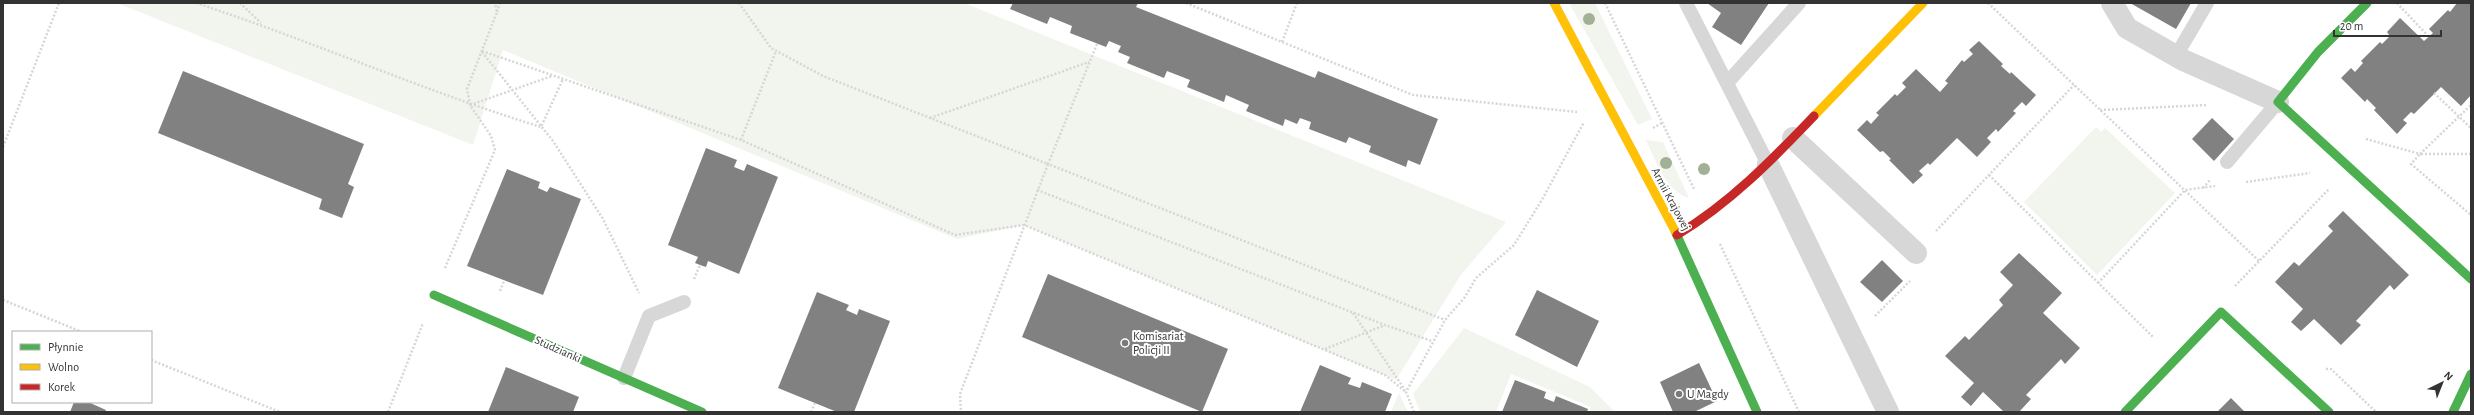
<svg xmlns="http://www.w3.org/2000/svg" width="2474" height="415" viewBox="0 0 2474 415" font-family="'Alegreya Sans',sans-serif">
<rect width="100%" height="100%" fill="#fff"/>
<!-- green -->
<path fill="#f1f5ed" d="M 117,3 L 964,3 L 1506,222 L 1460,276 L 1396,380 L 1024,225 L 957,239 L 503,50 L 473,145 Z
M 1569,3 L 1595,3 L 1652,119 L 1638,125 Z
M 2096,127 L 2101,132 L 2105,128 L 2175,193 L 2097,275 L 2024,202 Z
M 1646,140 L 1663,142 L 1689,198 C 1665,191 1656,160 1646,140 Z
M 1464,328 L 1590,387 L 1615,412 L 1589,412 L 1591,407 L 1511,374 L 1496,412 L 1420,412 L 1413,394 Z
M 1399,393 L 1408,412 L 1391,412 Z"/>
<!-- building -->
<path fill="#818181" d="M 1013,3 L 1138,3 L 1136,7 L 1315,78 L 1318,71 L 1438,119 L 1420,165 L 1408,160 L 1406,167 L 1369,152 L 1371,146 L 1349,137 L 1346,143 L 1309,129 L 1311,122 L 1300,118 L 1297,124 L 1285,119 L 1283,126 L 1246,111 L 1249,105 L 1226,95 L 1224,102 L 1187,87 L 1190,80 L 1167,71 L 1164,78 L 1127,63 L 1130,57 L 1118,52 L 1121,46 L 1109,41 L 1106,47 L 1070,33 L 1072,26 L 1050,17 L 1047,24 L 1010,9 Z
M 1707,3 L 1769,3 L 1741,45 L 1712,27 L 1721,13 Z
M 2130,3 L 2191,3 L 2176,29 Z
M 2457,3 L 2471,3 L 2471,95 L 2461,106 L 2441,87 L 2414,114 L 2411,112 L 2403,120 L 2407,123 L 2397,134 L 2374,110 L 2376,108 L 2367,99 L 2365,102 L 2341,78 L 2351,68 L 2355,72 L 2363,63 L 2361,61 L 2380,42 L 2382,44 L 2390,36 L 2387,32 L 2400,18 L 2424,41 L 2433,33 L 2429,29 L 2448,10 L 2450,12 Z
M 1979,41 L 2003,64 L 2001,66 L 2010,74 L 2011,72 L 2036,95 L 2026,106 L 2022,102 L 2013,111 L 2016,113 L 1998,132 L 1996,129 L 1987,138 L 1991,142 L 1977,157 L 1957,138 L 1930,165 L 1928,163 L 1919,171 L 1923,175 L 1913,184 L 1889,160 L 1891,159 L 1883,151 L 1880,152 L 1857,130 L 1867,120 L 1871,124 L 1879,115 L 1876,113 L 1895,94 L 1897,96 L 1906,87 L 1902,83 L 1916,69 L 1940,92 L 1948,83 L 1945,81 L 1962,60 L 1964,62 L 1973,54 L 1969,50 Z
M 183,71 L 364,144 L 348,184 L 354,187 L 342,218 L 319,209 L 322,199 L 158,133 Z
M 2212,118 L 2234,139 L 2214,161 L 2192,139 Z
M 706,148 L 737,160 L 734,167 L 744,171 L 747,164 L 778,177 L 739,274 L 708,261 L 706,267 L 700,265 L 695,263 L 698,257 L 668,245 Z
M 507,169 L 540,182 L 538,188 L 547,192 L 550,187 L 581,199 L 543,295 L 467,266 Z
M 2343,211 L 2409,275 L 2394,290 L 2390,285 L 2356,321 L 2361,325 L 2341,345 L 2314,319 L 2301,331 L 2291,322 L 2303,309 L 2275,282 L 2294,262 L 2299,266 L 2333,231 L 2328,226 Z
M 2019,253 L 2062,293 L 2043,313 L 2080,348 L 2065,364 L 2061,359 L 2026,395 L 2031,399 L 2019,412 L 2004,412 L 1983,392 L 1971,406 L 1961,397 L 1974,383 L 1945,356 L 1965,336 L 1969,340 L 2003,305 L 1999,300 L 2013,285 L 2000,272 Z
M 1882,260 L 1903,281 L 1882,302 L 1860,282 Z
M 1048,274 L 1228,349 L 1202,412 L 1022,337 Z
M 1537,290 L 1599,321 L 1577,367 L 1515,335 Z
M 817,292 L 849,305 L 846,310 L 857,315 L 859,309 L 890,321 L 854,412 L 837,412 L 778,388 Z
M 1699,363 L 1717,401 L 1694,412 L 1673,412 L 1660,382 Z
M 1320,365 L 1351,378 L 1348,384 L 1360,388 L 1362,382 L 1392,394 L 1385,412 L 1300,412 Z
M 506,367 L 579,397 L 573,412 L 488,412 Z
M 1515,380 L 1546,392 L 1544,398 L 1554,402 L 1556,396 L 1588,409 L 1587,412 L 1502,412 Z
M 2231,398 L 2245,412 L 2217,412 Z
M 74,402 L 88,402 L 106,410 L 105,412 L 70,412 Z"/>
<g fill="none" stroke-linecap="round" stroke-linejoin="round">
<!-- path -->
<path stroke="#d6d6d6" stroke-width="2.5" stroke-dasharray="2 2" stroke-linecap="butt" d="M 196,3 C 312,41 424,91 541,127 L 563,79
M 240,3 L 261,23
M 739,3 L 771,48 L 823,76 L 1048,164 L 960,394 L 961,412
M 1186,3 L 1413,95 L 1577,112
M 1605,3 L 1694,189
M 1988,3 L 2259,261
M 2397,3 L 2429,37
M 497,12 L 500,3
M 1282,42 L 1297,3
M 1097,44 L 1048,164 L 1445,320
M 482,51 L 741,140 L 955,235 L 1024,225 L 1385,375 L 1406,392
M 482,52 L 553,141 L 603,219 L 639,293
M 2434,93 L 2471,128
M 470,105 L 552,76
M 2100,110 L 2207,105
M 930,118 L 1089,62
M 1653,128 L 1662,123
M 2366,139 L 2420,154 L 2471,105
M 741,140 L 776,51
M 3,147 L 59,3
M 2471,154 L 2420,154 L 2411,164 L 2471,215
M 1989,175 L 2154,338
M 2246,182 L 2310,173
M 2203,188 L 2210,180
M 1037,190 L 1385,325 L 1432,341
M 1936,231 L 2074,85
M 1720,244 L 1799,412
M 445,268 L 495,150 L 491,136 L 470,105 L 467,89 L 497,12 L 495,3
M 694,279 L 700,265
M 2098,283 L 2185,190 L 2215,186
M 2235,286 L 2329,189
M 500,291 L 504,281
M 3,300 L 82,332
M 1353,313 L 1405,390
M 1875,316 L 1910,281
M 1325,349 L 1385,325
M 151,360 L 280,412
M 2326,369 L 2331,369 L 2376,412
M 388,412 L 423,323
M 811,412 L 815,403
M 1414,412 L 1406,392 L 1445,320 L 1465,297 L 1476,278 L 1514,245 L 1543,198 L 1584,122"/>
<!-- lane -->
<path stroke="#d7d7d7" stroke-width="14" d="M 1686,3 L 1768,164
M 2176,56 L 2207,3
M 1727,83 L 1799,3
M 2227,162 L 2278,102
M 624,378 L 649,316 L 684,302"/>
<!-- street -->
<path stroke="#d7d7d7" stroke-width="22" d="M 2112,3 L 2127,28 L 2183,60 L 2278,102
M 1793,138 L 1916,253
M 1768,164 L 1888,412"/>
<!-- fast -->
<path stroke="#4caf50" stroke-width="9" d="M 2367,3 L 2318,52 L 2278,102 L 2471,279
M 1675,231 L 1757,412
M 434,295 L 702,412
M 2125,412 L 2221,312 L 2329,412
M 2453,412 L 2471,374"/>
<!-- slow -->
<path stroke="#ffc107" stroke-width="9" d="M 1554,3 L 1675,231
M 1814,116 L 1923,3"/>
<!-- jam -->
<path stroke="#c62828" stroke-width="9" d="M 1677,235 C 1730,203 1772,160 1814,116"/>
</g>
<!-- trees -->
<g fill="#a2b095">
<circle cx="1589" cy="19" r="6"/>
<circle cx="1666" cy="163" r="6"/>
<circle cx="1704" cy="169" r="6"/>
</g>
<!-- markers -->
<g fill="#7a7a7a" stroke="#fff" stroke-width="1.5">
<circle cx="1125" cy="343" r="4"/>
<circle cx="1679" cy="394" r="4"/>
</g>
<g text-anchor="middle" stroke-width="4" stroke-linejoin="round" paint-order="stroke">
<!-- street labels -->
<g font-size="12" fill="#333" stroke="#fff">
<text transform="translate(1671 199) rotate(62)" y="4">Armii Krajowej</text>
<text transform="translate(558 349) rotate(24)" y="4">Studzianki</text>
</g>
<!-- poi labels -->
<g font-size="12" fill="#333" stroke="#fff" text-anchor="start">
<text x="1133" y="340">Komisariat<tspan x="1133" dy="14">Policji II</tspan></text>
<text x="1687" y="398">U Magdy</text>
</g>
</g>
<!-- border -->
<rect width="2474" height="415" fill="none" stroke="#333333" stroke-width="8"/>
<!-- legend -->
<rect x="12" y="331" width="140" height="72" fill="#ffffff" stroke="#adadad"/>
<rect x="20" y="344" width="20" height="6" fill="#4caf50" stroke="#adadad"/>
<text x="48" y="351" font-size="12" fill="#333333">Płynnie</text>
<rect x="20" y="364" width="20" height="6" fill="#ffc107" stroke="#adadad"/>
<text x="48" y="371" font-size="12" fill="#333333">Wolno</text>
<rect x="20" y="384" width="20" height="6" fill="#c62828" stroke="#adadad"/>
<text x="48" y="391" font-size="12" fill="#333333">Korek</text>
<!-- north arrow -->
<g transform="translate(2442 383) rotate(43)" stroke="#ffffff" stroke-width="3" paint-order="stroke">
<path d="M0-3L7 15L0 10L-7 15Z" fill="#333333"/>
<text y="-6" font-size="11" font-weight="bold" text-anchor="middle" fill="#333333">N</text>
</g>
<!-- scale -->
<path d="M2334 30v6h107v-6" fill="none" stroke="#333333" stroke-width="2"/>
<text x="2340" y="30" font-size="12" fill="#333333" stroke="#ffffff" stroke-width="3" paint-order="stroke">20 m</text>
</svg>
